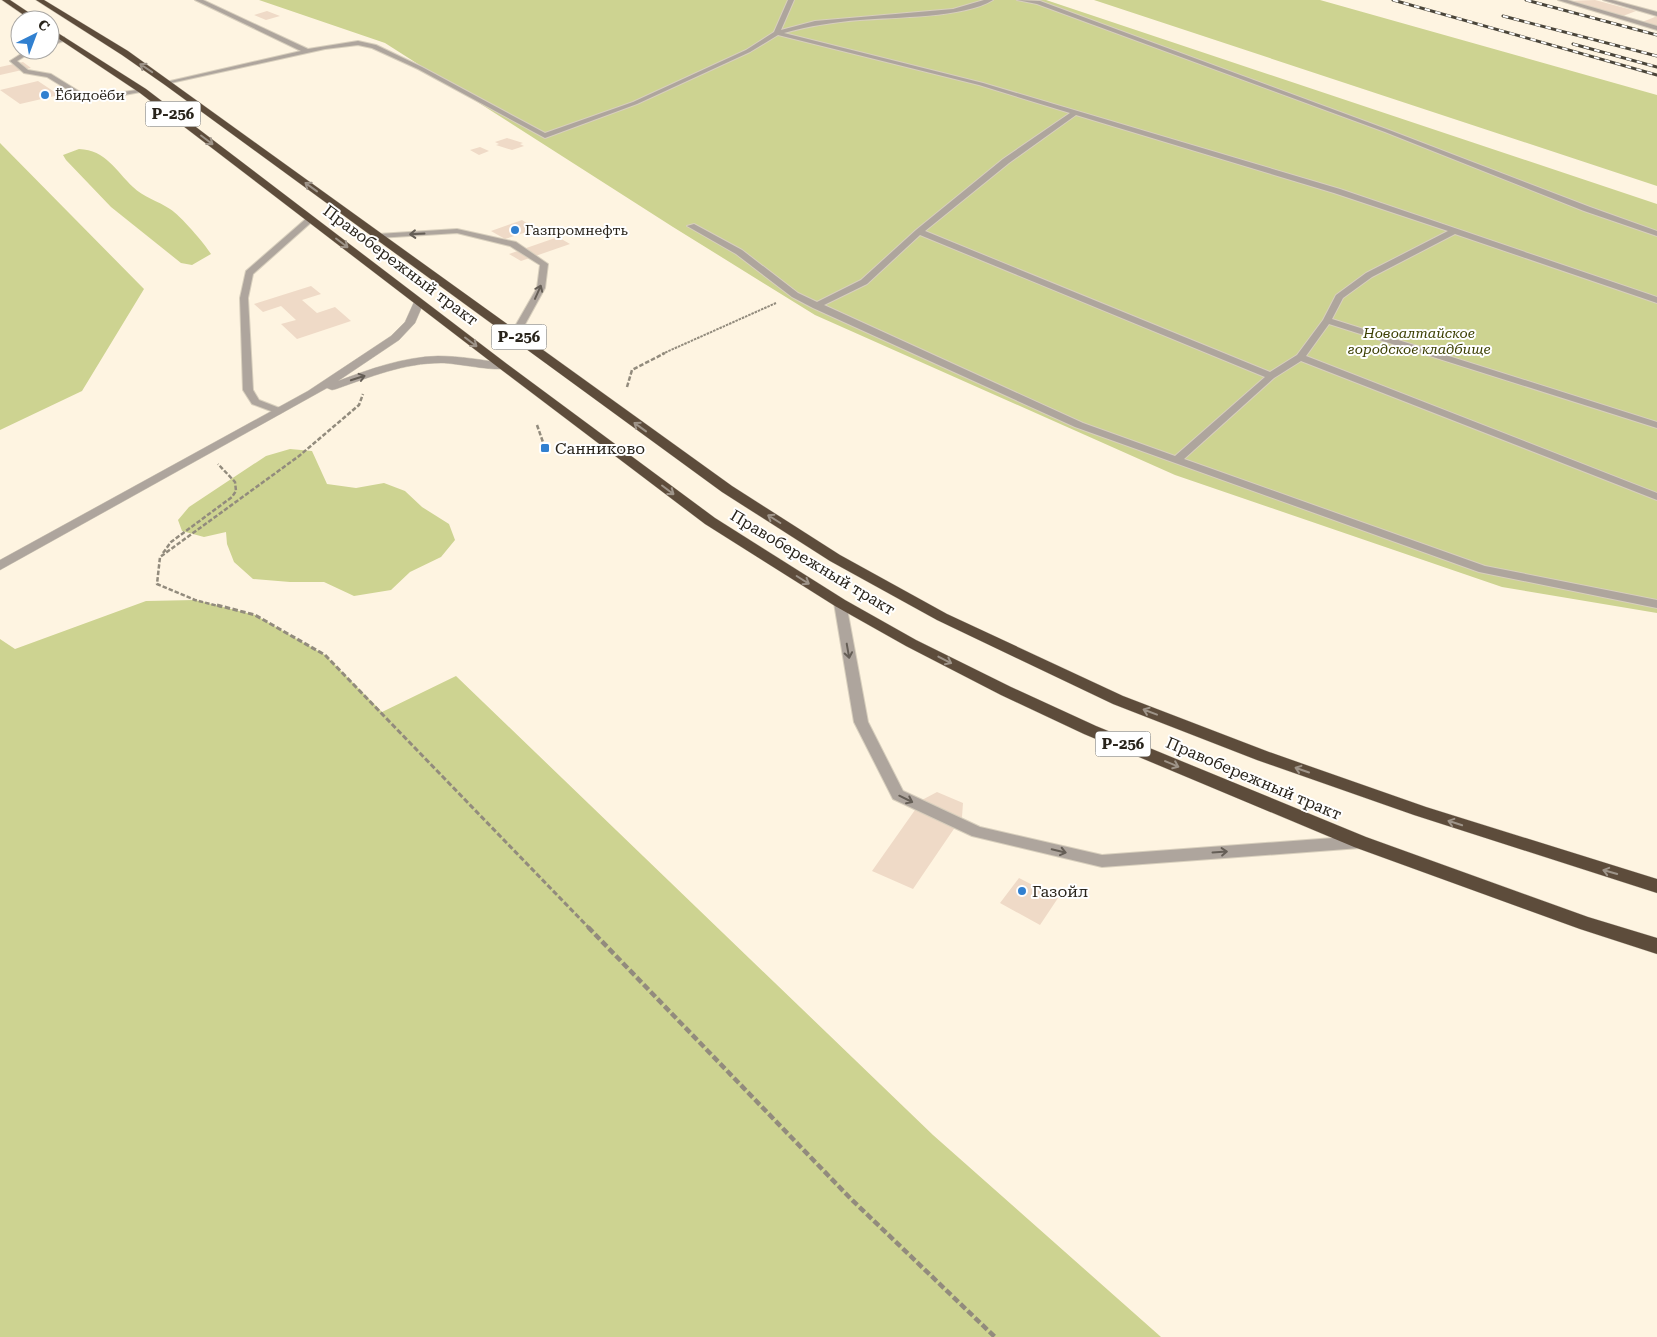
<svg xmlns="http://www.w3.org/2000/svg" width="1657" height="1337" viewBox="0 0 1657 1337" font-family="'Roboto Serif',serif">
<rect width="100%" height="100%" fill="#fef4e1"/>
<!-- green -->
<path fill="#cdd391" d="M 259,0 L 1046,0 L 1657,204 L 1657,613 L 1502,587 L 1175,475 L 815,315 L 673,227 L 385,43 Z
M 1094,0 L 1320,0 L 1657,95 L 1657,186 Z
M 0,143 L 144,289 L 82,391 L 0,430 Z
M 79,149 C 106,150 116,171 133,187 C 143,197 158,201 170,209 C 181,216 204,243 211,254 L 192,265 L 181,263 L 111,207 L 66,160 L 63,155 Z
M 290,449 L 312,451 L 327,484 L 356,488 L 384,483 L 405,491 L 422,507 L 449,524 L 455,540 L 441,557 L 410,572 L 391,590 L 354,596 L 324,582 L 290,582 L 253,579 L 234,562 L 227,544 L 226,532 L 204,537 L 182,531 L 178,520 L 189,507 L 266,456 Z
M 195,600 L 255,615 L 325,655 L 382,712 L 456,676 L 933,1135 L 1161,1337 L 0,1337 L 0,639 L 15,649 L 146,601 Z"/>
<!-- building -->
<path fill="#efdac7" d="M 1595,0 L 1636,11 L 1623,16 L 1568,1 Z
M 267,11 L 280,16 L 266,20 L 254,15 Z
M 1655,17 L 1657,17 L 1657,26 L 1642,22 Z
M 23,62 L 31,68 L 0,75 L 0,67 Z
M 38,81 L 59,95 L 20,104 L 0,90 Z
M 507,138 L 523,143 L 520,144 L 524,146 L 512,150 L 496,145 L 499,144 L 495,142 Z
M 480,147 L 489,151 L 479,155 L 470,150 Z
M 522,220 L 536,229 L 505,239 L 491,231 Z
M 558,237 L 570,244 L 521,261 L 509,254 Z
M 311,286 L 321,294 L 302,300 L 317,313 L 335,307 L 351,321 L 297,339 L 281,324 L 296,320 L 281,306 L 263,312 L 254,304 Z
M 937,792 L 963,803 L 962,817 L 913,889 L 872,871 L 922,800 Z
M 1019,878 L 1058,898 L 1040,925 L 1000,903 Z"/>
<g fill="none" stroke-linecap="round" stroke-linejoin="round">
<defs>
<path id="lane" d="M 195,0 L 203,0 L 308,49 L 358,41 L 376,45 L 422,67 L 545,133 L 633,102 L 746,50 L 774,32 L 788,0 L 794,0 L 781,30 L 815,21 L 953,9 L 984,0 L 993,0 C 964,18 895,17 860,20 C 834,22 809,26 784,33 L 983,83 L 1340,189 L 1657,297 L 1657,303 L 1455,234 L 1372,277 L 1343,298 L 1332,319 L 1657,422 L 1657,428 L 1329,324 L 1306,356 L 1657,493 L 1657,500 L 1301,361 L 1274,378 L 1184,459 L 1485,566 L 1657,600 L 1657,608 L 1479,572 L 1075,427 L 813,308 L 792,297 L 736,254 L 687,226 L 694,224 L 742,250 L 798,293 L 817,302 L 861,280 L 916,230 L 1003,159 L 1070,113 L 979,85 L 778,35 L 750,52 L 637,104 L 545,138 L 418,69 L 372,48 L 358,45 L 325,49 L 166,84 L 166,82 L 301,51 ZM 1076,115 L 1334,193 L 1448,231 L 1366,273 L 1336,295 L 1323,320 L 1297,355 L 1270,372 L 925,231 L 1009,163 ZM 920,235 L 1265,377 L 1175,456 L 1083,423 L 824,305 L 867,284 Z
M 1017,0 L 1040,1 L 1389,130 L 1590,207 L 1657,231 L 1657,236 L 1584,211 L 1385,132 L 1037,4 Z
M 1558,0 L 1567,0 L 1657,26 L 1657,30 Z
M 1603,0 L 1612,0 L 1657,12 L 1657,16 Z
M 64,37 L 66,40 L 50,46 L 50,42 Z
M 27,50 L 35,50 L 17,61 L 28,70 L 51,74 L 85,95 L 97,96 L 143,89 L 146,91 L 97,100 L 83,99 L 47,77 L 24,73 L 10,61 Z
M 308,217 L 315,219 L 253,274 L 248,298 L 253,390 L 259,400 L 282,409 L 284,411 L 279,414 L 252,404 L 243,390 L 240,298 L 246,271 Z
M 457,229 L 516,242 L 548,264 L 545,288 L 518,337 L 515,338 L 510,335 L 537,288 L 540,265 L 510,246 L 457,233 L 378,238 L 374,236 L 378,234 Z
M 840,599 L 846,603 L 868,722 L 903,791 L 980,827 L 1102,855 L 1360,836 L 1365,838 L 1367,842 L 1365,846 L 1360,848 L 1102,867 L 972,836 L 893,799 L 854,722 L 834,603 Z"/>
<path id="street" d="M 419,299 L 424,302 L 415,323 L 399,340 L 338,381 C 370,369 403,357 438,356 C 460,356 482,360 503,363 L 509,366 L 507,368 C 494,372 458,363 441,363 C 404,363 370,377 336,389 L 332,390 L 327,388 L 0,570 L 0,560 L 308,391 L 391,336 L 405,322 L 414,302 Z"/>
<path id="highway" d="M 2,0 L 10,0 L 40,20 L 31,20 Z
M 36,0 L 44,0 L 128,51 L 732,486 L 840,555 L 947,614 L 1123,696 L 1269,752 L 1426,807 L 1657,879 L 1657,893 L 1414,815 L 1257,760 L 1113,704 L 937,620 L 830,561 L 722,492 L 165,85 L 122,55 Z
M 50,28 L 146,89 L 507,364 L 715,518 L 845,600 L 916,640 L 1011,687 L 1096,726 L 1366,837 L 1588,917 L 1657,938 L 1657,954 L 1580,929 L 1354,847 L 1084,734 L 1001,695 L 906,646 L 835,606 L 705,524 L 499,368 L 140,93 L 50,33 Z"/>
</defs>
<!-- lane casing -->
<use href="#lane" stroke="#d8cfbd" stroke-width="2"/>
<!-- street casing -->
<use href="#street" stroke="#d8cfbd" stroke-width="1"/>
<!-- highway casing -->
<use href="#highway" stroke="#d8cfbd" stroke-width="1"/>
<!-- path-far3 -->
<path stroke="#928b7d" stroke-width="2" stroke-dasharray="2.5 1" stroke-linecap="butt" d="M 662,354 L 776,303"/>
<!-- path-far2 -->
<path stroke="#928b7d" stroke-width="2.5" stroke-dasharray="4.5 2" stroke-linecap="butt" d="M 627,387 L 632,370 L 665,353
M 537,425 L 545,448
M 163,553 L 171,542 L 232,497 L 236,491 L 235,482 L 218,464
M 222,607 L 195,600 L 157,584 L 160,557 L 299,456 L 359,405 L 363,394"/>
<!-- path-far1 -->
<path stroke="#928b7d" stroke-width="3" stroke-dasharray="5.5 2.5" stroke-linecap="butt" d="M 217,605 L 255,615 L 325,655 L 589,928"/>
<!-- path -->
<path stroke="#928b7d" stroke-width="4.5" stroke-dasharray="7 3" stroke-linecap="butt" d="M 588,927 L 851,1199 L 995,1337"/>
<!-- lane -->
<use href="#lane" fill="#aea59d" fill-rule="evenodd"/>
<!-- street -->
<use href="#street" fill="#aea59d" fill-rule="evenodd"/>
<!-- highway -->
<use href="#highway" fill="#5d4c3b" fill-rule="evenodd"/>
<defs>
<path id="rail" d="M 1393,0 L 1657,75
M 1526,0 L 1657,35
M 1503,16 L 1657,56
M 1573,44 L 1657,67"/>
</defs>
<!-- rail casing -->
<use href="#rail" stroke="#4a453a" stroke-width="3"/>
<!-- rail -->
<use href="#rail" stroke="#fff" stroke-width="2" stroke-dasharray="5.5" stroke-linecap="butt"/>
</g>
<!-- one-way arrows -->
<defs><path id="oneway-shaft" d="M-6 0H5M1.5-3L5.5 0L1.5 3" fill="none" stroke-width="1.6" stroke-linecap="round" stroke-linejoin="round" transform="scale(1.25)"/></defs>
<g stroke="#9e9489">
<use href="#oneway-shaft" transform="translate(146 68) rotate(-146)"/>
<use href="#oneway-shaft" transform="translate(207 140) rotate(37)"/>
<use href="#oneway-shaft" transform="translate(311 187) rotate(-144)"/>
<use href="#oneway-shaft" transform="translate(342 243) rotate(37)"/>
<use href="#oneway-shaft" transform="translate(471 342) rotate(37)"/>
<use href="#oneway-shaft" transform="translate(640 427) rotate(-144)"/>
<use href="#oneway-shaft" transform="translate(668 490) rotate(37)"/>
<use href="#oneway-shaft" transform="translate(774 519) rotate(-148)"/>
<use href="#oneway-shaft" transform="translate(803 580) rotate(32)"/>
<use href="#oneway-shaft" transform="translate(945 660) rotate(27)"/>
<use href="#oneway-shaft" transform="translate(1150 712) rotate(-159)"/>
<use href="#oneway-shaft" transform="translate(1172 764) rotate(23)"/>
<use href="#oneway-shaft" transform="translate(1302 770) rotate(-161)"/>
<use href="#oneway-shaft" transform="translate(1455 823) rotate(-162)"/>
<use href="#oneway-shaft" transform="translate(1610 872) rotate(-164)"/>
</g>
<g stroke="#655e56">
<use href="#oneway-shaft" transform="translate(417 234) rotate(177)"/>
<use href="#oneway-shaft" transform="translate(538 292) rotate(-66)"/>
<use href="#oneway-shaft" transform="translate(358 378) rotate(-18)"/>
<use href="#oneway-shaft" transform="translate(848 651) rotate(80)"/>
<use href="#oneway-shaft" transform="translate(906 799) rotate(26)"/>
<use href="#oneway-shaft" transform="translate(1059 851) rotate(13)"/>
<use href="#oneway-shaft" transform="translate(1220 852) rotate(-4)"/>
</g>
<!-- markers -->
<g fill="#3180d0" stroke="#fff" stroke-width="2">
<circle cx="45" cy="95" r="5"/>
<circle cx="515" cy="230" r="5"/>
<rect x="540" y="443" width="10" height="10" rx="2.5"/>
<circle cx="1022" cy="891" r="5"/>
</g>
<g text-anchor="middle" stroke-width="4" stroke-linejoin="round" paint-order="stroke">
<!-- far-poi labels -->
<g font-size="14" fill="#29241b" stroke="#fff" text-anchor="start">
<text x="55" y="100">Ёбидоёби</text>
<text x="525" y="235">Газпромнефть</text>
</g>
<!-- far-park labels -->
<g font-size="14" font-style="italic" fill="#3b3e00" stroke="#fff">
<text x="1419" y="338">Новоалтайское<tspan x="1419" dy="16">городское кладбище</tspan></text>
</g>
<!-- shield labels -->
<g fill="#fff" stroke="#69665f" stroke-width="1">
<rect x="145.5" y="101.5" width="55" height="25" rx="4"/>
<rect x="491.5" y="324.5" width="55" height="25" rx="4"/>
<rect x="1095.5" y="731.5" width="55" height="25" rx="4"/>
</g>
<g font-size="15" font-weight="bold" fill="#29241b">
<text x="173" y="119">Р-256</text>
<text x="519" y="342">Р-256</text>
<text x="1123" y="749">Р-256</text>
</g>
<!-- street labels -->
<g font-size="16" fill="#29241b" stroke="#fff">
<text transform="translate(401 265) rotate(37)" y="6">Правобережный тракт</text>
<text transform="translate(813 562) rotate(31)" y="6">Правобережный тракт</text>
<text transform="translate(1254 778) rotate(23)" y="6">Правобережный тракт</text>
</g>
<!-- poi labels -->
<g font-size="16" fill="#29241b" stroke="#fff" text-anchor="start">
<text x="555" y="454">Санниково</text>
<text x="1032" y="897">Газойл</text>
</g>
</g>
<!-- north arrow -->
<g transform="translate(35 35) rotate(42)"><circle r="24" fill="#ffffff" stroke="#a9a7a4"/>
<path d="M0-4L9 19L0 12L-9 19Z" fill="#3180d0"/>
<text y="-8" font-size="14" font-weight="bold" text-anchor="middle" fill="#29241b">С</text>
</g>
</svg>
